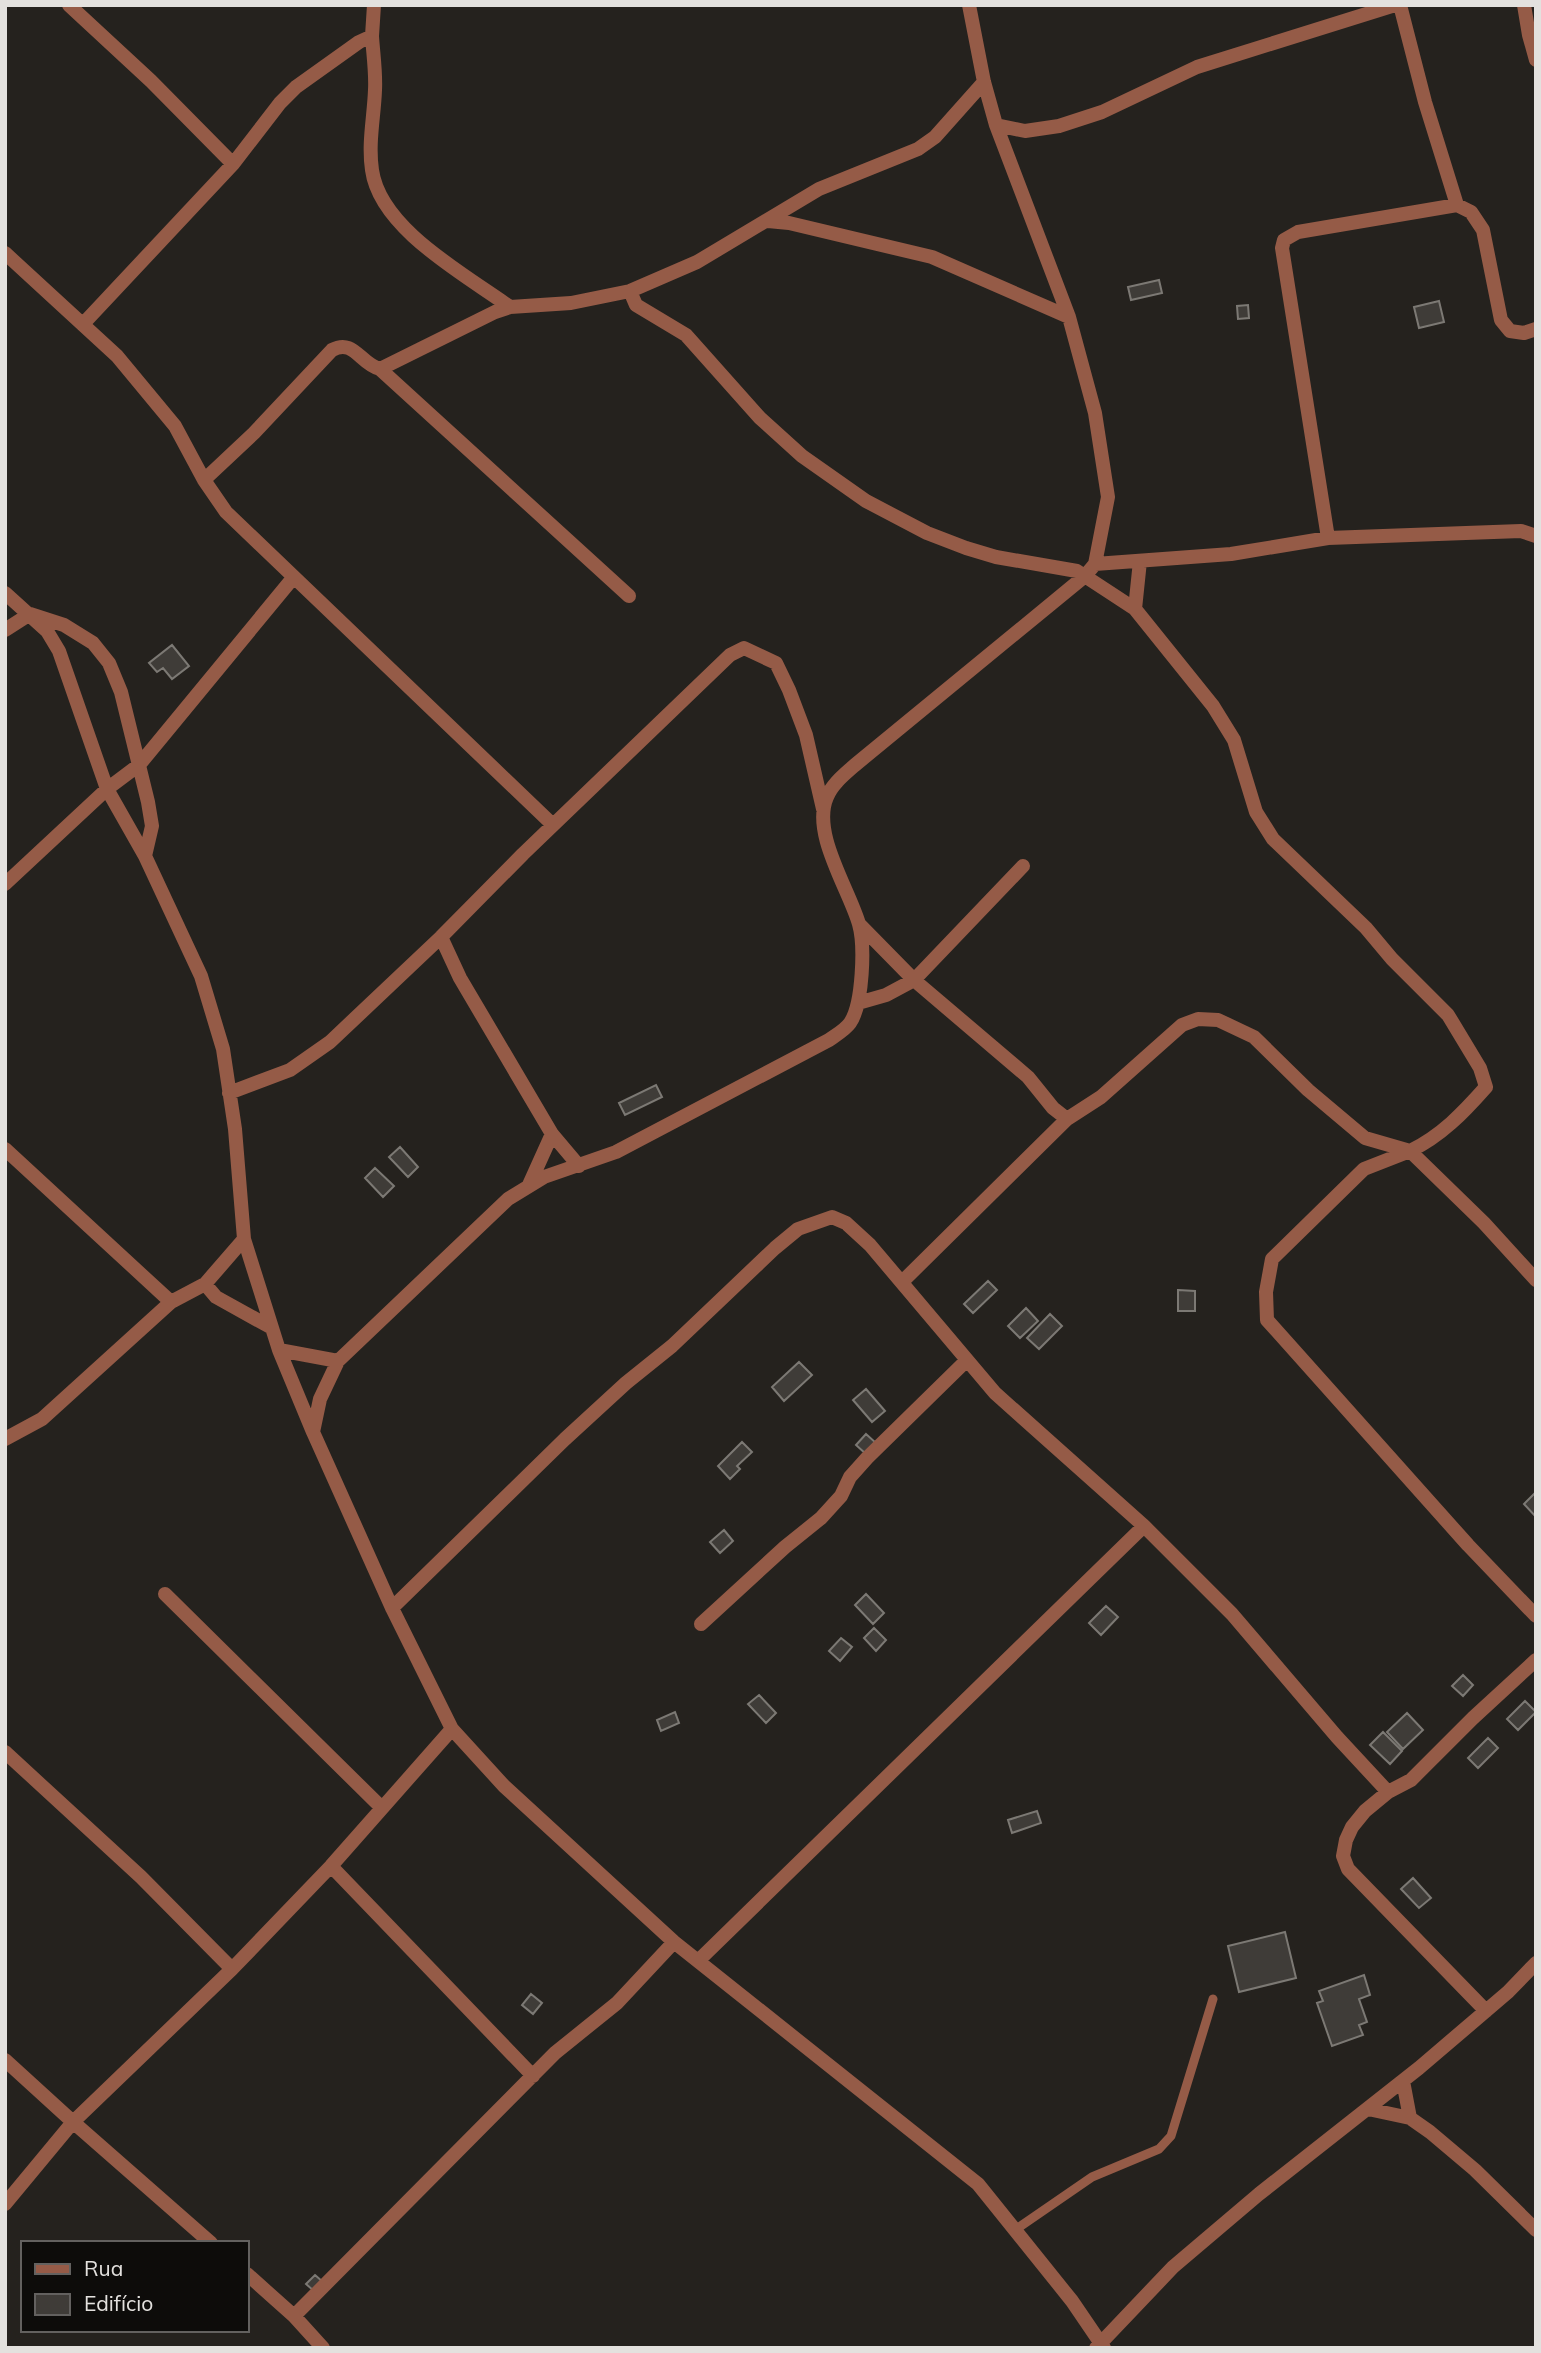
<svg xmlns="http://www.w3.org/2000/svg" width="1541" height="2353" viewBox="0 0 1541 2353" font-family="Mulish,sans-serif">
<rect width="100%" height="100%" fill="#25221e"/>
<!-- building -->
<path fill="#3f3c38" stroke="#7c7974" stroke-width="2" d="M 1159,280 L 1162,293 L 1131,300 L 1128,287 Z
M 1439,301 L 1444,322 L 1419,328 L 1414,307 Z
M 1248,305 L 1249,318 L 1238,319 L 1237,306 Z
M 172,645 L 189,666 L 172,679 L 163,668 L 157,672 L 149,663 Z
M 656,1085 L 662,1097 L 625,1115 L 619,1103 Z
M 400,1147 L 418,1167 L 408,1177 L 389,1157 Z
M 375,1168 L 394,1186 L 383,1197 L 365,1178 Z
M 988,1281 L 997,1290 L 973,1313 L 964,1304 Z
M 1178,1290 L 1195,1291 L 1195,1311 L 1178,1311 Z
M 1026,1308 L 1038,1321 L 1020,1338 L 1008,1326 Z
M 1050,1314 L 1062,1326 L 1039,1349 L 1027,1338 Z
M 799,1362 L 812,1375 L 784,1401 L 772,1387 Z
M 866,1389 L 885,1411 L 872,1422 L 853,1400 Z
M 866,1434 L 876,1443 L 866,1454 L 856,1445 Z
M 742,1442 L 752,1452 L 737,1466 L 740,1469 L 730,1479 L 718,1466 Z
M 1536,1492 L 1536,1517 L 1524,1504 Z
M 724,1530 L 733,1541 L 720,1553 L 710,1542 Z
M 866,1594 L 884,1613 L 873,1624 L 855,1605 Z
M 1106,1606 L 1118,1617 L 1101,1635 L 1089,1623 Z
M 874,1628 L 886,1640 L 876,1651 L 864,1638 Z
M 841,1638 L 852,1647 L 840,1661 L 829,1651 Z
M 1463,1675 L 1473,1685 L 1463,1696 L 1452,1686 Z
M 759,1695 L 776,1713 L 766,1723 L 748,1704 Z
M 1525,1701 L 1536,1712 L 1518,1730 L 1507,1719 Z
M 675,1712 L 679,1723 L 661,1731 L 657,1720 Z
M 1407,1713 L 1423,1730 L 1403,1749 L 1387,1732 Z
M 1383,1732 L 1402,1751 L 1390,1764 L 1370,1745 Z
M 1488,1738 L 1498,1748 L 1478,1768 L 1468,1758 Z
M 1037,1811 L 1041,1823 L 1012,1833 L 1008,1820 Z
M 1413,1878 L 1431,1898 L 1419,1908 L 1401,1889 Z
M 1285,1932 L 1296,1978 L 1239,1992 L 1228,1946 Z
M 1364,1975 L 1370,1995 L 1359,1999 L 1367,2022 L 1359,2025 L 1363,2035 L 1332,2046 L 1317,2003 L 1323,2001 L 1319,1991 Z
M 531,1994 L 542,2003 L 533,2014 L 522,2005 Z
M 315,2275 L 323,2282 L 314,2291 L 306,2284 Z"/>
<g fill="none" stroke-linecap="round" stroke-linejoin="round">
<!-- service -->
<path stroke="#955b47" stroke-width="9" d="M 1015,2230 L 1092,2177 L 1159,2149 L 1171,2136 L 1213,1999"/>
<!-- minor -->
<path stroke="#955b47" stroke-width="14" d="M 69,5 L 151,81 L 233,164
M 969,5 L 984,82 L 996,125 L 1069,317 L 1095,413 L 1108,497 L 1095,564
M 1400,5 L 1425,102 L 1457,205
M 1524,5 L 1529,35 L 1536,60
M 372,36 C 373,53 376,72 375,90 C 374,117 368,143 372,170 C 380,229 466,275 510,307
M 996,125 L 1025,131 L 1059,126 L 1102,112 L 1197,67 L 1395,5
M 768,221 L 789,223 L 932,257 L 1069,317
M 5,253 L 117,356 L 175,426 L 204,480 L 226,512 L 553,825
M 630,291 L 636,305 L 686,335 L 760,418 L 802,456 L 866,501 L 927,533 L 966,548 L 996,557 L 1077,571 L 1135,609 L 1213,706 L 1234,740 L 1256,812 L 1273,839 L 1366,928 L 1392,959 L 1448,1015 L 1480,1068 L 1486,1087 C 1463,1113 1441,1136 1410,1151 L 1484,1223 L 1536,1280
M 84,323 L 233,164 L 280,103 L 296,87 L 359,42 L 372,36 L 374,5
M 380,369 L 629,596
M 204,480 L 254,433 L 332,350 C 354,338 360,364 380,369 L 495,312 L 510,307 L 571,303 L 630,291 L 697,262 L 819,189 L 918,149 L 935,137 L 984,82
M 1328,538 L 1282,248 L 1284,240 L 1298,232 L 1457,205 L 1471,212 L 1483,230 L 1501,320 L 1510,331 L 1524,333 L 1536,329
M 5,593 L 47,631 L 59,651 L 107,789 L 145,856 L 201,976 L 223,1049 L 235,1129 L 244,1239 L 279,1350 L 313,1432 L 392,1608 L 452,1729 L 504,1786 L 674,1942 L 978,2184 L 1072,2301 L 1104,2348
M 1135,609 L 1140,561
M 5,630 L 30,614 L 64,625 L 93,643 L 109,663 L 121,692 L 148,802 L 152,826 L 145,856
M 5,884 L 107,789 L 139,765 L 293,578
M 860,925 L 914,980 L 1028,1077 L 1053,1108 L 1067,1119
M 441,937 L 460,978 L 552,1134 L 579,1166
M 858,1003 L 886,995 L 914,980 L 1023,866
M 229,1093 L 290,1070 L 330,1042 L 441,937 L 523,854 L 730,655 L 744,648 L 776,663 L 789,690 L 806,735 L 823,809
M 5,1149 L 171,1302
M 1410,1151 L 1364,1169 L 1272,1259 L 1266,1292 L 1267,1320 L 1468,1545 L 1536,1616
M 529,1185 L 552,1134
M 902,1282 L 1067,1119 L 1101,1097 L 1182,1025 L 1198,1019 L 1218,1020 L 1254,1037 L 1308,1090 L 1365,1138 L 1410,1151
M 205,1284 L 216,1297 L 272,1328
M 279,1350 L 338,1361
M 313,1432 L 320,1399 L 338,1361 L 508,1199 L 544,1177 L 616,1152 L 829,1040 C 836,1035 845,1030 850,1023 C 863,1004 865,945 859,924 C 849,889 811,833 827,797 C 832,784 845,774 855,765 L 1085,576 L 1095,564 L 1231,554 L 1328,538 L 1521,531 L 1536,536
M 5,1439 L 42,1419 L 171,1302 L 205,1284 L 244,1239
M 165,1594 L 381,1807
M 392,1608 L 565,1439 L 626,1383 L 672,1346 L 775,1248 L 798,1229 L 832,1217 L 846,1223 L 870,1245 L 995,1393 L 1144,1526 L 1232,1614 L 1337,1737 L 1388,1792
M 701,1624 L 785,1547 L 821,1518 L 841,1496 L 850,1477 L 867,1458 L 967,1360
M 5,1752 L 141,1877 L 232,1969
M 331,1866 L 533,2076
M 698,1961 L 1144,1526
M 1486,2011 L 1348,1869 L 1343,1856 L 1346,1840 L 1352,1827 L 1365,1811 L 1388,1792 L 1411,1780 L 1473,1718 L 1536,1660
M 5,2060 L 73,2122 L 211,2243
M 1403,2081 L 1410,2118
M 1368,2109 L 1410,2118 L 1430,2132 L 1475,2170 L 1536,2230
M 5,2204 L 73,2122 L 232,1969 L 331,1866 L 452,1729
M 247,2274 L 294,2316 L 323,2348
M 294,2316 L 555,2053 L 617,2003 L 674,1942
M 1096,2348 L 1173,2267 L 1259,2194 L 1419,2068 L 1508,1992 L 1536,1963"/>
</g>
<!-- border -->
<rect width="1541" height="2353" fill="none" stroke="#e3e1de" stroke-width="14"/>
<!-- legend -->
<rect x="21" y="2241" width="228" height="91" fill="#0d0c0a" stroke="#63615f" stroke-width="2"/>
<rect x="35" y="2264" width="35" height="10" fill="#955b47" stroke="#63615f" stroke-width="2"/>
<text x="84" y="2276" font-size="21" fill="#e3e1de">Rua</text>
<rect x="35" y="2294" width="35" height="21" fill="#3f3c38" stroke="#63615f" stroke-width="2"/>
<text x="84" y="2311" font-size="21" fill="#e3e1de">Edifício</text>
</svg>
